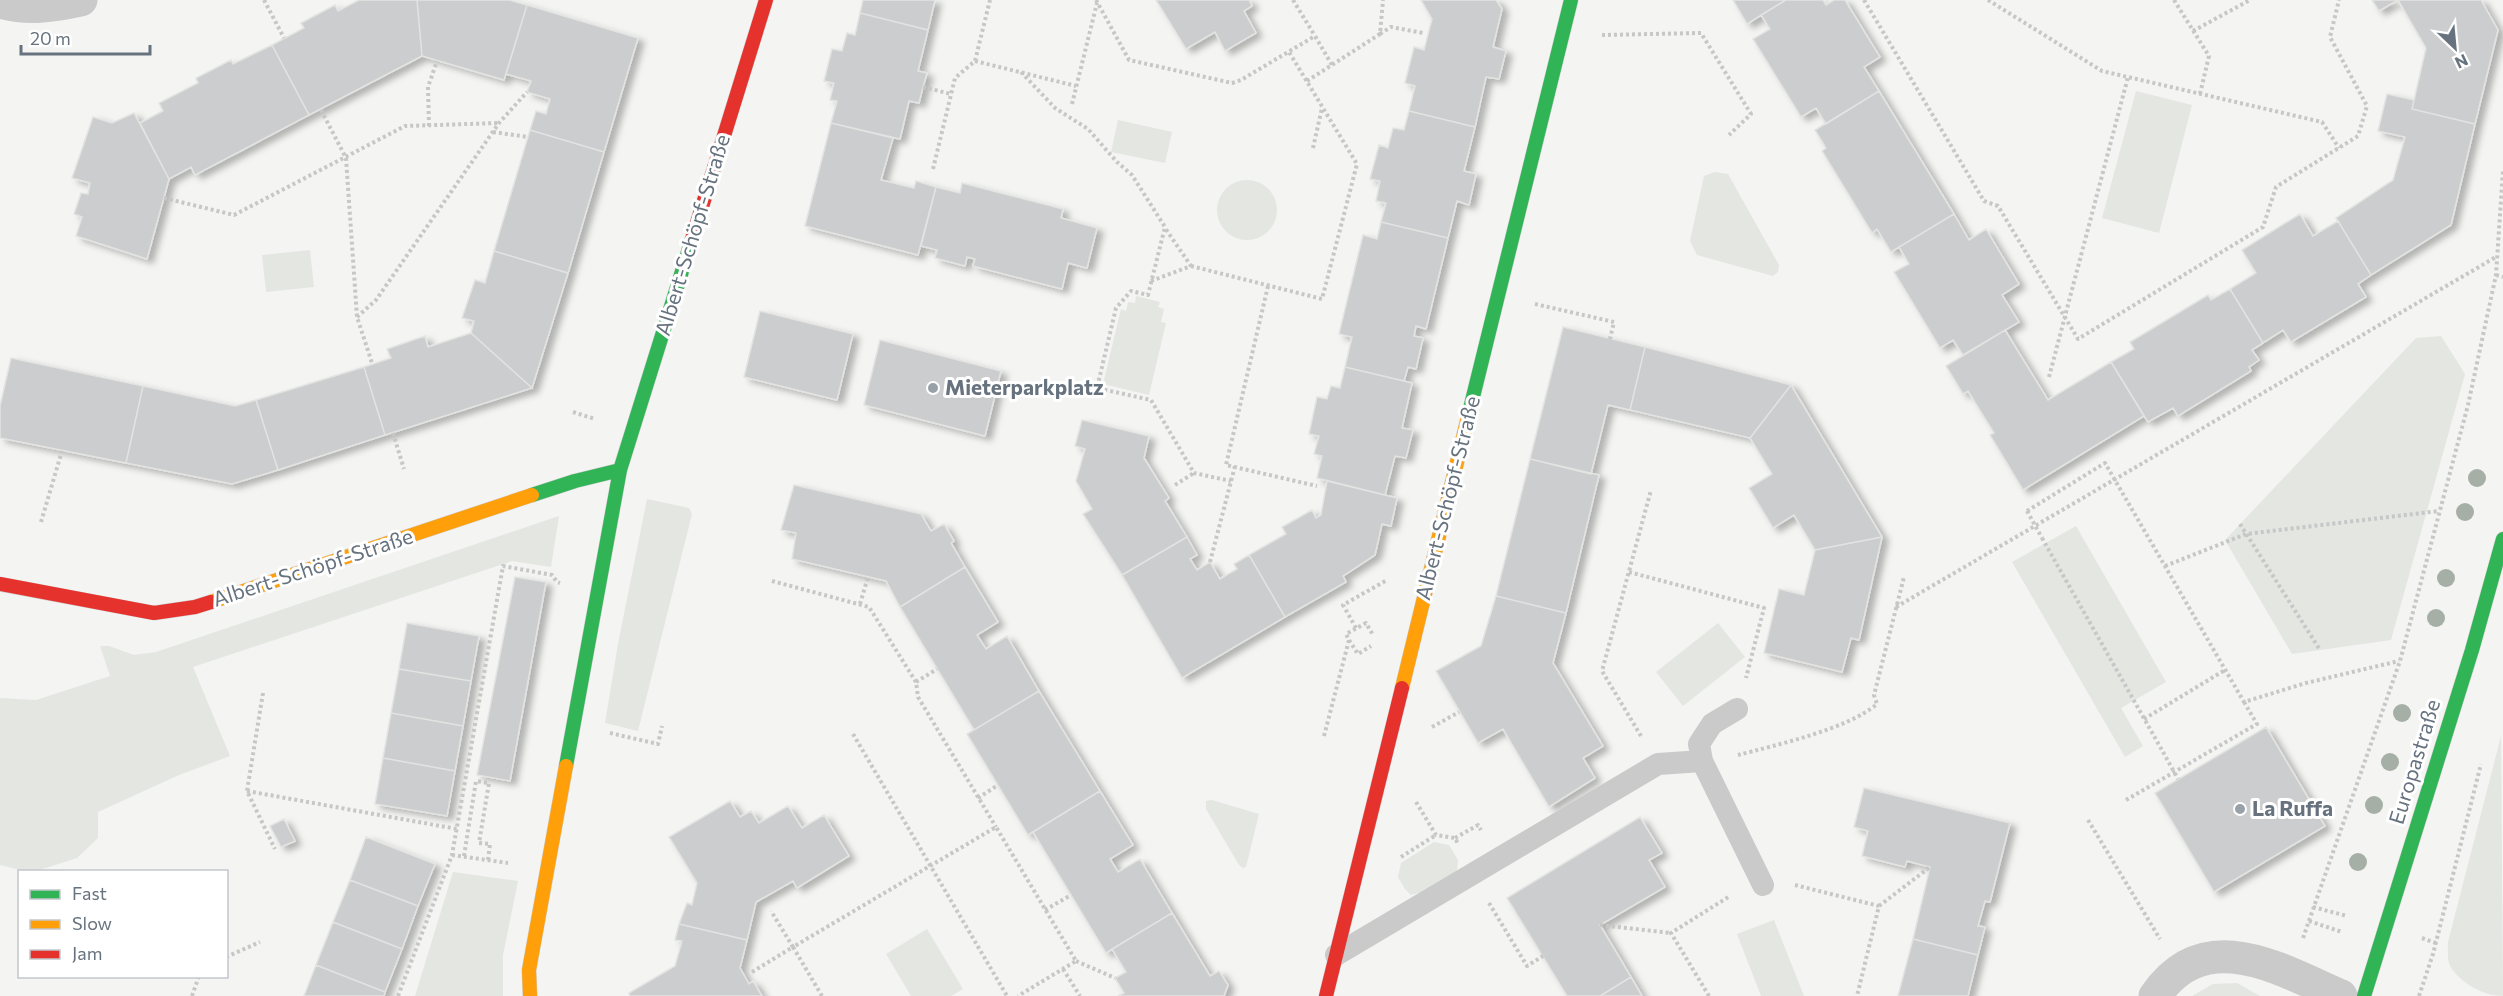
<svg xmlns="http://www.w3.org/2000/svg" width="2503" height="996" viewBox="0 0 2503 996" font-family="Commissioner,sans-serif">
<defs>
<filter id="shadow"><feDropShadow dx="6" dy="4" stdDeviation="3" flood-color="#0004"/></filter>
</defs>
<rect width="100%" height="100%" fill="#f4f4f3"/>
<!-- green -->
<path fill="#e3e6e1" d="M 2136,91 L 2192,105 L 2159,233 L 2102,218 Z
M 1118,120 L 1172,132 L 1165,163 L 1111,152 Z
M 1715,172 L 1728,174 L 1779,265 L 1778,272 L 1773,276 L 1697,255 L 1690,241 L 1704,176 Z
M1217 210a30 30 0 1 1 60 0a30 30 0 1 1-60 0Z
M 310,250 L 314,287 L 266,292 L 262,255 Z
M 1136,296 L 1160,302 L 1158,307 L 1164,309 L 1161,322 L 1166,323 L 1149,395 L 1103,384 L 1121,309 L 1126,311 L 1128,302 L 1135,303 Z
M 2441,336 L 2465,374 L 2391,640 L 2292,654 L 2225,540 L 2416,338 Z
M 647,499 L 689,508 L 692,514 L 638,731 L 605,723 L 618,644 Z
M 559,516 L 551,567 L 512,561 L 193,667 L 230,756 L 179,775 L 98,812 L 98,838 L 77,858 L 36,871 L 24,871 L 0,865 L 0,698 L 36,700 L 110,676 L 100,646 L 109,646 L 134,655 L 156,652 Z
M 2076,526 L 2166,682 L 2121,708 L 2143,746 L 2125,757 L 2012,562 Z
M 1718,623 L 1745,657 L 1683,706 L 1656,672 Z
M 2501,736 L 2503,996 C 2484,996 2460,983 2450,966 C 2447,960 2448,949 2448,942 Z
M 1212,800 L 1259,814 L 1246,867 L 1243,868 L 1239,865 L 1206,809 L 1206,801 Z
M 1434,842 L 1449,845 L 1458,860 L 1457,872 L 1419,893 L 1411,895 L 1405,889 L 1398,877 L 1401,863 Z
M 453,872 L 518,881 L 503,955 L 503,996 L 415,996 Z
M 1774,920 L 1804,996 L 1761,996 L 1737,934 Z
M 927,929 L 963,989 L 951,996 L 911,996 L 886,954 Z
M 2237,983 L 2260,996 L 2192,996 L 2213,984 Z"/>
<!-- building -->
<path fill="#cccdce" stroke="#e3e3e2" stroke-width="1.5" filter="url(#shadow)" d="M 359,0 L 417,0 L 422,56 L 309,115 L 272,45 L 304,28 L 301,23 L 335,5 L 338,11 Z
M 417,0 L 509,0 L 527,5 L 504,80 L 422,56 Z
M 863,0 L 935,0 L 928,30 L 860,13 Z
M 1156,0 L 1249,0 L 1252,6 L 1244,11 L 1256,33 L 1225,51 L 1215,32 L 1186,49 Z
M 1421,0 L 1496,0 L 1502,9 L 1493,47 L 1506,51 L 1499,79 L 1486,77 L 1475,127 L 1409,111 L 1415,86 L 1405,83 L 1414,47 L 1424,50 L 1432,19 Z
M 1733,0 L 1786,0 L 1747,24 Z
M 1786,0 L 1823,0 L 1826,5 L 1834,0 L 1845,0 L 1880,57 L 1864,67 L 1879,91 L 1826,124 L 1816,108 L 1801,117 L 1753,39 L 1770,29 L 1761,15 Z
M 2372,0 L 2398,0 L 2379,11 Z
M 2398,0 L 2481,0 L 2498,30 L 2475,124 L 2412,109 L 2426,48 Z
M 527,5 L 638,38 L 604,152 L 530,130 L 536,111 L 546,114 L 550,99 L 527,92 L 531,81 L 506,74 Z
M 860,13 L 928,30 L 918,71 L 927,73 L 923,87 L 919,103 L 909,101 L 900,139 L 831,123 L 837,101 L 830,100 L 834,83 L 824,81 L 832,49 L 842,51 L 847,33 L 855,35 Z
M 272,45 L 309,115 L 195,175 L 191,167 L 169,179 L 140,123 L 163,111 L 159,103 L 198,83 L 196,78 L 231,60 L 233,64 Z
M 1879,91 L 1954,214 L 1891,252 L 1877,229 L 1872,233 L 1822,151 L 1826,148 L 1815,130 Z
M 2387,94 L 2414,100 L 2412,109 L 2475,124 L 2451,225 L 2371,275 L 2336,218 L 2393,180 L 2405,137 L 2378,131 Z
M 1409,111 L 1475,127 L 1464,171 L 1476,174 L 1469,205 L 1457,201 L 1448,238 L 1381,222 L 1386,203 L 1376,201 L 1380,181 L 1370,179 L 1379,145 L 1388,148 L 1393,128 L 1404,130 Z
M 134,113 L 169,179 L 147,259 L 76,236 L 82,217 L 74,214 L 81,193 L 88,194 L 90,183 L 72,178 L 93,117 L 112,123 Z
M 831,123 L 893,138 L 881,180 L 914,188 L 916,181 L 936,187 L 918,255 L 805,226 Z
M 530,130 L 604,152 L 568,273 L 494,251 Z
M 962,183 L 1063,209 L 1061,218 L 1097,228 L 1087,268 L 1068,263 L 1062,289 L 973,266 L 975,259 L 967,257 L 965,266 L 935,258 L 937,250 L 921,246 L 936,187 L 960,193 Z
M 1954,214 L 1969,240 L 1986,229 L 2019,284 L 2002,295 L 2019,322 L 1963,355 L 1953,340 L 1940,348 L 1894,272 L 1909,264 L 1899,247 Z
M 2300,214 L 2313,236 L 2338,221 L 2371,275 L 2358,284 L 2366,297 L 2291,342 L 2283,330 L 2263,343 L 2230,289 L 2256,273 L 2242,250 Z
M 1381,222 L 1448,238 L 1426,329 L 1416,326 L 1414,336 L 1423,338 L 1416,369 L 1408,367 L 1404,381 L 1345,367 L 1352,337 L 1339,334 L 1363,235 L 1377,239 Z
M 494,251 L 568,273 L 532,388 L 471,333 L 474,321 L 462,318 L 475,280 L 485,283 Z
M 2230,289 L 2263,343 L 2252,350 L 2259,360 L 2249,367 L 2251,371 L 2178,416 L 2173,408 L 2148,422 L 2111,362 L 2134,349 L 2130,342 L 2208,295 L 2211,300 Z
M 760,311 L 853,334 L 837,400 L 744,377 Z
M 1563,327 L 1645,347 L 1630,410 L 1608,405 L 1591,474 L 1530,459 Z
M 2005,330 L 2048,400 L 2111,362 L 2144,416 L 2023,490 L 1990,435 L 1994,433 L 1968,391 L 1963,394 L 1946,366 Z
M 471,333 L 532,388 L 385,435 L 364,367 L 391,358 L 387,349 L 425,336 L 428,347 Z
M 880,340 L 1001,371 L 985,436 L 864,405 Z
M 1645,347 L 1791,385 L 1750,438 L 1630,410 Z
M 11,358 L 143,386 L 126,463 L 0,438 L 0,406 Z
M 364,367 L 385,435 L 278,470 L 256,400 Z
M 1345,367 L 1412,383 L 1402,428 L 1413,430 L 1406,458 L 1395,456 L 1385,495 L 1317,478 L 1322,456 L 1314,454 L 1319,436 L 1309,434 L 1317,397 L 1327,399 L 1331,386 L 1340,388 Z
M 1791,385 L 1882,537 L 1815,550 L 1794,515 L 1773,528 L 1749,488 L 1772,474 L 1750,438 Z
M 143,386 L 235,406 L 256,400 L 278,470 L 232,484 L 126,463 Z
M 1082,420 L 1149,436 L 1144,458 L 1169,498 L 1165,501 L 1187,537 L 1122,575 L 1083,514 L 1092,509 L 1076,481 L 1085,449 L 1075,446 Z
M 1530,459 L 1599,475 L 1566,613 L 1496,596 Z
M 1327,481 L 1397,498 L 1391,526 L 1382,524 L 1375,555 L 1343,576 L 1346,582 L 1285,617 L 1249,555 L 1286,534 L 1282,527 L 1312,510 L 1316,518 L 1321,515 Z
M 794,485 L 921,514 L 931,531 L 944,524 L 954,541 L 951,543 L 965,567 L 900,607 L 886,581 L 792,559 L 796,533 L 781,530 Z
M 1187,537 L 1197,555 L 1190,559 L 1197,570 L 1210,562 L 1220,579 L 1237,569 L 1234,564 L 1249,555 L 1285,617 L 1182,678 L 1122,575 Z
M 1882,537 L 1859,640 L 1851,638 L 1842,672 L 1764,653 L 1779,589 L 1804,595 L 1815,550 Z
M 965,567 L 998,622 L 977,635 L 986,649 L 1007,636 L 1039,691 L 974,730 L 900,607 Z
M 515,577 L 546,582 L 510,781 L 477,775 Z
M 1496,596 L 1566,613 L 1553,663 L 1603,746 L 1583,758 L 1595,778 L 1549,807 L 1503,729 L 1478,743 L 1436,671 L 1481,646 Z
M 407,623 L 479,636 L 471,681 L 399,669 Z
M 399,669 L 471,681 L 463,726 L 391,713 Z
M 1039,691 L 1100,791 L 1028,835 L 967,734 Z
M 391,713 L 463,726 L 455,771 L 383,758 Z
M 2266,727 L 2325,826 L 2214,892 L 2155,793 Z
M 383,758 L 455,771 L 447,816 L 375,804 Z
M 1864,788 L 2010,823 L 1990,902 L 1985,901 L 1978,926 L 1985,927 L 1978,955 L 1913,939 L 1930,867 L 1907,861 L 1905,867 L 1862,856 L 1868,831 L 1854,827 Z
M 1100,791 L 1133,845 L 1110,859 L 1118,872 L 1140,859 L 1172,913 L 1106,953 L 1033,832 Z
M 730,801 L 740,817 L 751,811 L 759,823 L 788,806 L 802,828 L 824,815 L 849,856 L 797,888 L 793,881 L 756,902 L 747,940 L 679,924 L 687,903 L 692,905 L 697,883 L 669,837 Z
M 1640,817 L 1662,853 L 1649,860 L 1665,887 L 1600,925 L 1631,977 L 1600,996 L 1567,996 L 1507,898 Z
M 284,819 L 295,841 L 281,847 L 270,826 Z
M 366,837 L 435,864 L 418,906 L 350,880 Z
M 350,880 L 418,906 L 402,949 L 333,922 Z
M 1172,913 L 1210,976 L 1219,971 L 1228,985 L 1224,996 L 1118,996 L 1124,993 L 1115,978 L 1126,972 L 1112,949 Z
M 333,922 L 402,949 L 385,992 L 316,965 Z
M 679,924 L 747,940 L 740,968 L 749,984 L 753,981 L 762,996 L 630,996 L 629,993 L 675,966 L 682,941 L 675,940 Z
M 1913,939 L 1978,955 L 1968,996 L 1898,996 Z
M 316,965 L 385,992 L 384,996 L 304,996 Z
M 1631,977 L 1642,996 L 1600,996 Z"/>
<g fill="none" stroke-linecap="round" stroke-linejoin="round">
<defs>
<path id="fast" d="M 1469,413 L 1571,0
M 532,495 L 575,481 L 620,470
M 566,766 L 620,470 L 693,236
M 2364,996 L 2472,650 L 2503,539"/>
<path id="slow" d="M 211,602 L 532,495
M 1402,688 L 1469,413
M 530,996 L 529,970 L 566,766"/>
<path id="jam" d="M 693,236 L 766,0
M 0,584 L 154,613 L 195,607 L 211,602
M 1326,996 L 1402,688"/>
</defs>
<!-- fast casing -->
<use href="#fast" stroke="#d0d0d1" stroke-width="15"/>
<!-- slow casing -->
<use href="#slow" stroke="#d0d0d1" stroke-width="15"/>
<!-- jam casing -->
<use href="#jam" stroke="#d0d0d1" stroke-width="15"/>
<!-- path -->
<path stroke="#c7c7c8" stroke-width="4" stroke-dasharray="3 3" stroke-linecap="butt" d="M 264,0 L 284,38
M 1096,0 L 1129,60 L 1232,83 L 1241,80 L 1315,36 L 1332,65
M 1293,0 L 1315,36
M 1864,0 L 1984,201 L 1998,206 L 2078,339 L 2263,227 L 2276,187 L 2358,136 L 2367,106 L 2330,37 L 2339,0
M 1988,0 L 2102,71 L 2322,122 L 2339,148
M 2174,0 L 2209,56 L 2200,94
M 2193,31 L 2250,0
M 1380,34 L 1391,27 L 1423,33
M 1602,35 L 1701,33 L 1751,114 L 1729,135
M 975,61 L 1076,86
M 1021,72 L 1055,108 L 1088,129 L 1117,162 L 1132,175 L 1165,227 L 1148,295 L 1131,291 L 1116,308 L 1097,388 L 1151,400 L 1194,473 L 1231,481
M 1307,81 L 1380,34 L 1383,0
M 923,87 L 951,94
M 1072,104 L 1097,3
M 321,110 L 346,158 L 357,317 L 372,363
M 429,126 L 428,87 L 437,61
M 493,132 L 528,137
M 1313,148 L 1322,108
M 933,169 L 955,78 L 975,61 L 990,0
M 164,198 L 234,215 L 405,126 L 499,123
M 1191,266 L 1322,299 L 1357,164 L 1289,52
M 2496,275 L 2503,277
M 1151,281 L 1191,266 L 1165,228
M 1268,286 L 1226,465 L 1317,486
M 1535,304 L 1614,322 L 1610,339
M 357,317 L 376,300 L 499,123 L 527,92
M 2049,377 L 2128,77
M 573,412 L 595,419
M 393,433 L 404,469
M 1175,485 L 1194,473
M 2027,511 L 2105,463 L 2244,702 L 2306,683 L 2399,661
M 41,522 L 62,451
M 2240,524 L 2320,650
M 2042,538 L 2163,752
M 1210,562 L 1235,466
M 2165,566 L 2246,534 L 2439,511
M 1629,572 L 1764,608 L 1746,678
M 772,581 L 869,607 L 916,682 L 918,697 L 996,827
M 860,604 L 868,577
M 1896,607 L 2496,257
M 1356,628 L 1343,605 L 1387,580
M 1349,640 L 1358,654 L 1371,646
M 916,682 L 937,669
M 263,693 L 247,791 L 275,849
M 2144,719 L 2225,670
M 1432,727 L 1459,712
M 610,733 L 658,744 L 662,726
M 853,734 L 1007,996
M 1324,736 L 1349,640 L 1346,634 L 1366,623 L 1373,635
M 1641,736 L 1602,671 L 1651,490
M 1738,755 C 1776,745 1848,729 1877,704 L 1874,695 L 1904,577
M 247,791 L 457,829
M 978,798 L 998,785
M 2126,800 L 2257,724 L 2244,702
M 1416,802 L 1436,835 L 1455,838 L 1458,844
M 2088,820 L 2160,939
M 1455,838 L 1478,825 L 1481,830
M 452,855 L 508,863
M 464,856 L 476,781 L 489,783 L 479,843 L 490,844 L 488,860
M 1401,857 L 1436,835
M 1795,885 L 1879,906 L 1857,996
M 1489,903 L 1527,966 L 1543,956
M 1879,906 L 1930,867
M 2313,907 L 2347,916
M 1045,910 L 1071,895
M 2309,921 L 2342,932
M 1600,925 L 1671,933
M 2303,938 L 2400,661 L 2468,405 L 2496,275 L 2503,170
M 2422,938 L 2436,943
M 226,957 L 260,942
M 1076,961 L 1115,978
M 1063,969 L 1080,996
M 752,972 L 793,947 L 771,911
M 192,996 L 199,976
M 398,996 L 452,855 L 503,566 L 552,575 L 557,582 L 560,583
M 822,996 L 793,947 L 996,827 L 1076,961 L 1018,996
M 1709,996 L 1671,933 L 1730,896
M 2419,996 L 2433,954 L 2481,764"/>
<!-- lane -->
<path stroke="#cacacb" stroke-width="22" d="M 1702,761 L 1699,744 L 1712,724 L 1737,709
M 1336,955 L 1658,764 L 1702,761 L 1763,885"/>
<!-- street -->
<path stroke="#cacacb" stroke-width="33" d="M 0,2 C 27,10 54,6 81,0
M 2155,996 C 2205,923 2279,969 2341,996"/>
<!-- fast -->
<use href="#fast" stroke="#30b455" stroke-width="14"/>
<!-- slow -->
<use href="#slow" stroke="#ff9f0a" stroke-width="14"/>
<!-- jam -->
<use href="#jam" stroke="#e5322d" stroke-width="14"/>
<!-- path-bridge -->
<path stroke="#c7c7c8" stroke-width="4" stroke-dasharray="3 3" stroke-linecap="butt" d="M 2027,511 L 2042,538
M 2163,752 L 2178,779"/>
</g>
<!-- trees -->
<g fill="#a6afa5">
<circle cx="2477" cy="478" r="9"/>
<circle cx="2465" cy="512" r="9"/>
<circle cx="2446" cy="578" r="9"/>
<circle cx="2436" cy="618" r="9"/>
<circle cx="2402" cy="713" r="9"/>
<circle cx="2390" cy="762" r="9"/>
<circle cx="2374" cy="805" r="9"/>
<circle cx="2358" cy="862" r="9"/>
</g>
<!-- markers -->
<g fill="#98a0a8" stroke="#fff" stroke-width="2">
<circle cx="933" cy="388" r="6"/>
<circle cx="2240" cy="809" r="6"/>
</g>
<g text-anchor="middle" stroke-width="6" stroke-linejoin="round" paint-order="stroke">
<!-- street labels -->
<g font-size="21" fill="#67727f" stroke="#fff">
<text transform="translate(693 235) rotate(-73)" y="7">Albert-Schöpf-Straße</text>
<text transform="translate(1448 498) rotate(-76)" y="7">Albert-Schöpf-Straße</text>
<text transform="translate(313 568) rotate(-18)" y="7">Albert-Schöpf-Straße</text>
<text transform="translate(2415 762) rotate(-73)" y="7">Europastraße</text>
</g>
<!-- poi labels -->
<g font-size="21" font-weight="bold" fill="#67727f" stroke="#fff" text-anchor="start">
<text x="945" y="395">Mieterparkplatz</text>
<text x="2252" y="816">La Ruffa</text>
</g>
</g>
<!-- legend -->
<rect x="18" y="870" width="210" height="108" fill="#ffffff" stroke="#c2c7cc" stroke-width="1.5"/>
<rect x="30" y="890" width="30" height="9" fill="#30b455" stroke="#c2c7cc" stroke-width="1.5"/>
<text x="72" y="900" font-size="18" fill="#67727f">Fast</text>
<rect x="30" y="920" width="30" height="9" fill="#ff9f0a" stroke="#c2c7cc" stroke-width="1.5"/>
<text x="72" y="930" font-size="18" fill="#67727f">Slow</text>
<rect x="30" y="950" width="30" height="9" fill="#e5322d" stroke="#c2c7cc" stroke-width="1.5"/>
<text x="72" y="960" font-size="18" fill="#67727f">Jam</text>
<!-- north arrow -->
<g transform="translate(2455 48) rotate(154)" stroke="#ffffff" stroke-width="4.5" paint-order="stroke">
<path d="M0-4.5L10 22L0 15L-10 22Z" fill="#67727f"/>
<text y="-9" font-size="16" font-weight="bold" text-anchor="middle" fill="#67727f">N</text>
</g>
<!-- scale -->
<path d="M21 45v9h129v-9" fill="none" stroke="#67727f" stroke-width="3"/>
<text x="30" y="45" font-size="18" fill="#67727f" stroke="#ffffff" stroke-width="4.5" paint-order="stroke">20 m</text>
</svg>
